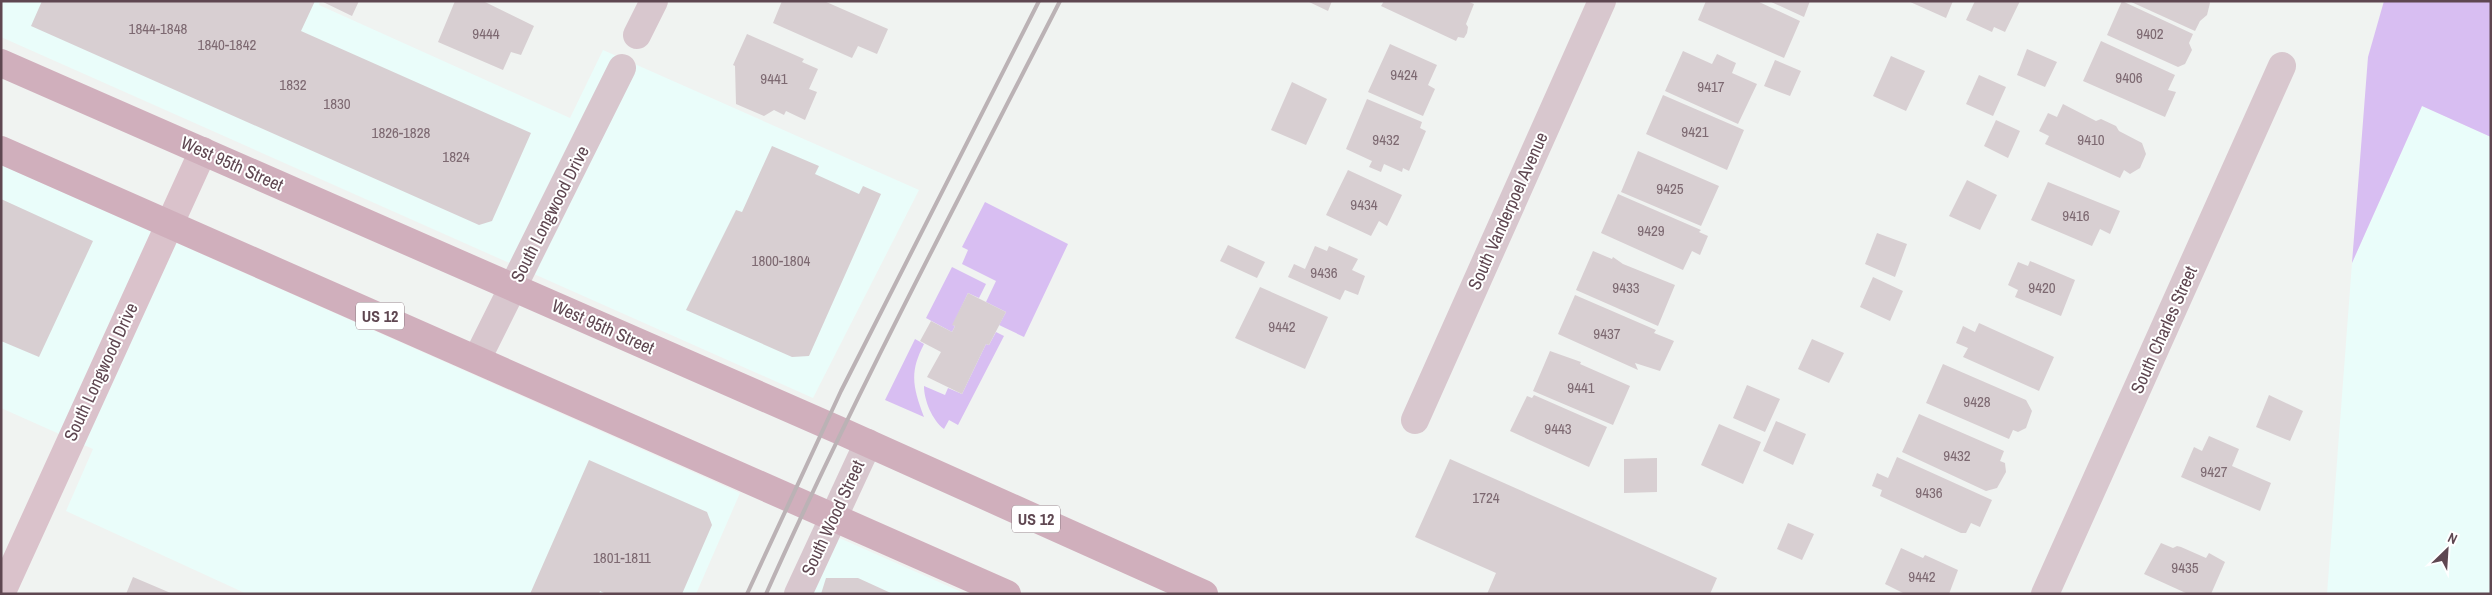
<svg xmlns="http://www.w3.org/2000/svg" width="2492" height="595" viewBox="0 0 2492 595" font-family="'Archivo Narrow',sans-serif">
<rect width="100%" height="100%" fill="#f0f3f1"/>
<!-- commercial -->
<path fill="#eafdfa" d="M 1,1 L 320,1 L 319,5 L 570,118 L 603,50 L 919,190 L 813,398 L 1,37 Z
M 2422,106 L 2491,137 L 2491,594 L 2327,594 L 2352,263 Z
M 1,165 L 740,493 L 696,594 L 247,594 L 66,511 L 93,449 L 1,408 Z
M 835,536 L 966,594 L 811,594 Z"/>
<!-- green -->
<path fill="#d8bef2" d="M 2384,1 L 2491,1 L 2491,137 L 2422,106 L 2352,263 L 2368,57 Z
M 985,202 L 1068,244 L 1024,337 L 999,325 L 1006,312 L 986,302 L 996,281 L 962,264 L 968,250 L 962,247 Z
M 952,267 L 986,284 L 979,298 L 968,293 L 953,325 L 955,326 L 952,332 L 926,318 Z
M 996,332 L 1004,336 L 958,425 L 949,420 L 944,429 C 932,420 924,400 924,386 L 945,395 L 948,388 L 962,394 L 986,344 L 989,345 Z
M 915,339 L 924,344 C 909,373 913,387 924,417 L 885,400 Z"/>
<!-- building -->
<path fill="#d8cfd2" d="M 42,1 L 315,1 L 301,31 L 531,133 L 492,221 L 479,225 L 31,26 Z
M 321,1 L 359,1 L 352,16 Z
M 455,1 L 483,1 L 534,26 L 521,55 L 511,52 L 503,70 L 438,42 Z
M 782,1 L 824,1 L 888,29 L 877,54 L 858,46 L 852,58 L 773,23 Z
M 1307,1 L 1332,1 L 1328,11 Z
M 1384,1 L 1467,1 L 1474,4 L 1466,24 L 1468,27 L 1467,33 L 1464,38 L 1458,37 L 1456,41 L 1381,6 Z
M 1706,1 L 1757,1 L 1800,21 L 1784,58 L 1698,20 Z
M 1769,1 L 1810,1 L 1804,17 Z
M 1908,1 L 1953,1 L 1946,18 Z
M 1975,1 L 2020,1 L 2005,32 L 1994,27 L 1992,32 L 1966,20 Z
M 2122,1 L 2193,34 L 2189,43 L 2192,50 L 2185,64 L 2178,67 L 2107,35 Z
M 2129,1 L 2209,1 L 2210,3 L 2207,15 L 2200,21 L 2195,31 Z
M 747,34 L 804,59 L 802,62 L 818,69 L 809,89 L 817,92 L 805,120 L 786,111 L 784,115 L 774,110 L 764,116 L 736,104 L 735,66 L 733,65 Z
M 2101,41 L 2175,75 L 2168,90 L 2176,92 L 2165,117 L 2083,81 Z
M 1390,44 L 1437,65 L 1428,85 L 1435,89 L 1423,116 L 1368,92 Z
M 2027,49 L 2057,62 L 2045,87 L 2017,75 Z
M 1683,51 L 1712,64 L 1717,54 L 1736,63 L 1732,73 L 1757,84 L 1738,124 L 1665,91 Z
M 1891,56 L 1925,71 L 1906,111 L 1873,96 Z
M 1775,60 L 1801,71 L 1790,96 L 1764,86 Z
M 1979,75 L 2006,87 L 1993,116 L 1966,104 Z
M 1292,82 L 1327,99 L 1306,145 L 1271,130 Z
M 1663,95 L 1744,130 L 1727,170 L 1646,134 Z
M 1367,99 L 1422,122 L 1420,128 L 1426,131 L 1409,171 L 1403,168 L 1402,172 L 1384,164 L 1381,172 L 1369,167 L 1372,161 L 1346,149 Z
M 2063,104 L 2096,121 L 2101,119 L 2116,126 L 2119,131 L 2142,143 L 2146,154 L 2140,168 L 2130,174 L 2124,170 L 2120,178 L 2045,144 L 2049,136 L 2039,131 L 2048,113 L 2057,117 Z
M 1996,120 L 2020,131 L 2008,158 L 1984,146 Z
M 772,146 L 819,166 L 815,174 L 859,194 L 863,186 L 881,194 L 809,356 L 792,357 L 686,310 L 736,210 L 742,212 Z
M 1638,151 L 1719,186 L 1701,226 L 1621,192 Z
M 1348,170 L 1402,195 L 1387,226 L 1379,221 L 1371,236 L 1326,215 Z
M 1967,180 L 1997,195 L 1980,230 L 1949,216 Z
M 2048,182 L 2120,211 L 2110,234 L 2100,229 L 2092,246 L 2031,220 Z
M 1618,194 L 1701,230 L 1699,232 L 1708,236 L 1700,255 L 1692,251 L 1683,270 L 1601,233 Z
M 1,199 L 93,241 L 39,357 L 1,341 Z
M 1877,233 L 1907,244 L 1895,277 L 1865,264 Z
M 1228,245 L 1265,262 L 1257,278 L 1220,261 Z
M 1315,246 L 1327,251 L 1329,246 L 1358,259 L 1352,270 L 1365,276 L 1358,295 L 1345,290 L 1340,300 L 1288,277 L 1294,264 L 1305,269 Z
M 1593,251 L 1612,259 L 1613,257 L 1623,264 L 1675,285 L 1658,326 L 1576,290 Z
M 2030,261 L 2075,280 L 2061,316 L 2015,297 L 2018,290 L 2008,285 L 2018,262 L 2028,266 Z
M 1873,277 L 1903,291 L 1890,321 L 1860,307 Z
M 1260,287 L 1328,317 L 1305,369 L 1235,338 Z
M 968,293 L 1006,312 L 989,345 L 986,344 L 962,394 L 927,377 L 941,352 L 920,341 L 931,321 L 952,332 L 955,326 L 952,325 Z
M 1575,295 L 1656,330 L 1654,333 L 1674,341 L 1660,371 L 1635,363 L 1638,370 L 1558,334 Z
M 1979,323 L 2054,357 L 2039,391 L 1963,357 L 1968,348 L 1956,343 L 1963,326 L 1975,332 Z
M 1812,339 L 1844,353 L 1829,383 L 1798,369 Z
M 1550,351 L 1581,362 L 1580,364 L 1630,386 L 1613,425 L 1533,391 Z
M 1943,364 L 2026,400 L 2032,411 L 2026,428 L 2018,432 L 2013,430 L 2009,439 L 1926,403 Z
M 1747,385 L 1780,399 L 1765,432 L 1733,418 Z
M 1534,395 L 1607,427 L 1589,467 L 1510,431 L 1527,396 L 1532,398 Z
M 2269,395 L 2303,411 L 2290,441 L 2256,427 Z
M 1919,414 L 2004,451 L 2000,461 L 2005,463 L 2006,472 L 1997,488 L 1986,491 L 1902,452 Z
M 1776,421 L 1806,434 L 1793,465 L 1763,451 Z
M 1719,424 L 1761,442 L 1743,484 L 1701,465 Z
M 2209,436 L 2239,449 L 2232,466 L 2271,483 L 2260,511 L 2181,477 L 2194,447 L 2202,451 Z
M 1897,457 L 1992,500 L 1980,527 L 1971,523 L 1966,533 L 1961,533 L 1880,496 L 1882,490 L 1872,486 L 1877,473 L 1888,478 Z
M 1657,458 L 1657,492 L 1624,493 L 1624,459 Z
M 1450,459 L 1717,578 L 1710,594 L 1487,594 L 1496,573 L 1415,537 Z
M 589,460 L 707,512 L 712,525 L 682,594 L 606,594 L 600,591 L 599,594 L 530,594 Z
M 1788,523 L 1814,534 L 1802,560 L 1777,549 Z
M 2161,543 L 2173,548 L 2177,546 L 2181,547 L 2206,558 L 2209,553 L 2225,562 L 2211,594 L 2188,594 L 2144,574 Z
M 1901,548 L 1923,558 L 1925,555 L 1958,570 L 1949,594 L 1905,594 L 1885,584 Z
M 133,577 L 173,594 L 126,594 Z
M 826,578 L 858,578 L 893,594 L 821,594 Z"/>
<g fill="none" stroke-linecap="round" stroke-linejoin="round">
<!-- street -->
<path stroke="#d8c7ce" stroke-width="28" d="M 637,35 L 654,1
M 477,359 L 622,68
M 1415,420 L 1602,1
M 798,594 L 868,443
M 2045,594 L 2282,66"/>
<!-- secondary -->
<path stroke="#dac2cb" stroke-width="28" d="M 1,594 L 203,151"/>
<!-- primary -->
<path stroke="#d0afbc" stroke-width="28" d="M 1,63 L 843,432 L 1204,594
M 1,150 L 1007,594"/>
<!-- rail -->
<path stroke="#bbb2b5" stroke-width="4" d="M 747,594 L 841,391 L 1039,1
M 766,594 C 856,392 960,197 1060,1"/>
</g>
<g text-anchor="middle" stroke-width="4" stroke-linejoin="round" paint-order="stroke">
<!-- number labels -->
<g font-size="15" fill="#7d6971">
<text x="158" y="34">1844-1848</text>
<text x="486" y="39">9444</text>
<text x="2150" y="39">9402</text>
<text x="227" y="50">1840-1842</text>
<text x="1404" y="80">9424</text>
<text x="2129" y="83">9406</text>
<text x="774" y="84">9441</text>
<text x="293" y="90">1832</text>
<text x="1711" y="92">9417</text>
<text x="337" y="109">1830</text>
<text x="1695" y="137">9421</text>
<text x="401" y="138">1826-1828</text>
<text x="1386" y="145">9432</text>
<text x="2091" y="145">9410</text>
<text x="456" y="162">1824</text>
<text x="1670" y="194">9425</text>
<text x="1364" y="210">9434</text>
<text x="2076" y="221">9416</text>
<text x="1651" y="236">9429</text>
<text x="781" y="266">1800-1804</text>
<text x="1324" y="278">9436</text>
<text x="1626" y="293">9433</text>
<text x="2042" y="293">9420</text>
<text x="1282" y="332">9442</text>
<text x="1607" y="339">9437</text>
<text x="1581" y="393">9441</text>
<text x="1977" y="407">9428</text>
<text x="1558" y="434">9443</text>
<text x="1957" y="461">9432</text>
<text x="2214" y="477">9427</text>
<text x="1929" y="498">9436</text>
<text x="1486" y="503">1724</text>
<text x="622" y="563">1801-1811</text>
<text x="2185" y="573">9435</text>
<text x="1922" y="582">9442</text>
</g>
<!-- shield labels -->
<g fill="#fff" stroke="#8f7e85" stroke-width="1">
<rect x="356" y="302.5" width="48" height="27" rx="4"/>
<rect x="1012" y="505.5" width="48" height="27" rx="4"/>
</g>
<g font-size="16" font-weight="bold" fill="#5f4751">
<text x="380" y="322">US 12</text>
<text x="1036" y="525">US 12</text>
</g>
<!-- street labels -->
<g font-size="18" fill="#5f4751" stroke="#fff">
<text transform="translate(232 164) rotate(24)" y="6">West 95th Street</text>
<text transform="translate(1508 211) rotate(-66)" y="6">South Vanderpoel Avenue</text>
<text transform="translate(550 214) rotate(-63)" y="6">South Longwood Drive</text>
<text transform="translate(603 327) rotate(24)" y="6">West 95th Street</text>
<text transform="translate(2164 330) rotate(-66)" y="6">South Charles Street</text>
<text transform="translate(101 372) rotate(-65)" y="6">South Longwood Drive</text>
<text transform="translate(833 518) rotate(-65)" y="6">South Wood Street</text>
</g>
</g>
<!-- border -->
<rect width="2492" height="595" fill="none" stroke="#5f4751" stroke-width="5"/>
<!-- north arrow -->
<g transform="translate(2447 550) rotate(25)" stroke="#ffffff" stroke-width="4" paint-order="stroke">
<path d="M0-4L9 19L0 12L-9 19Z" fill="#5f4751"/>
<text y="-8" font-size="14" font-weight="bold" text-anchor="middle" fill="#5f4751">N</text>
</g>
</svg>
